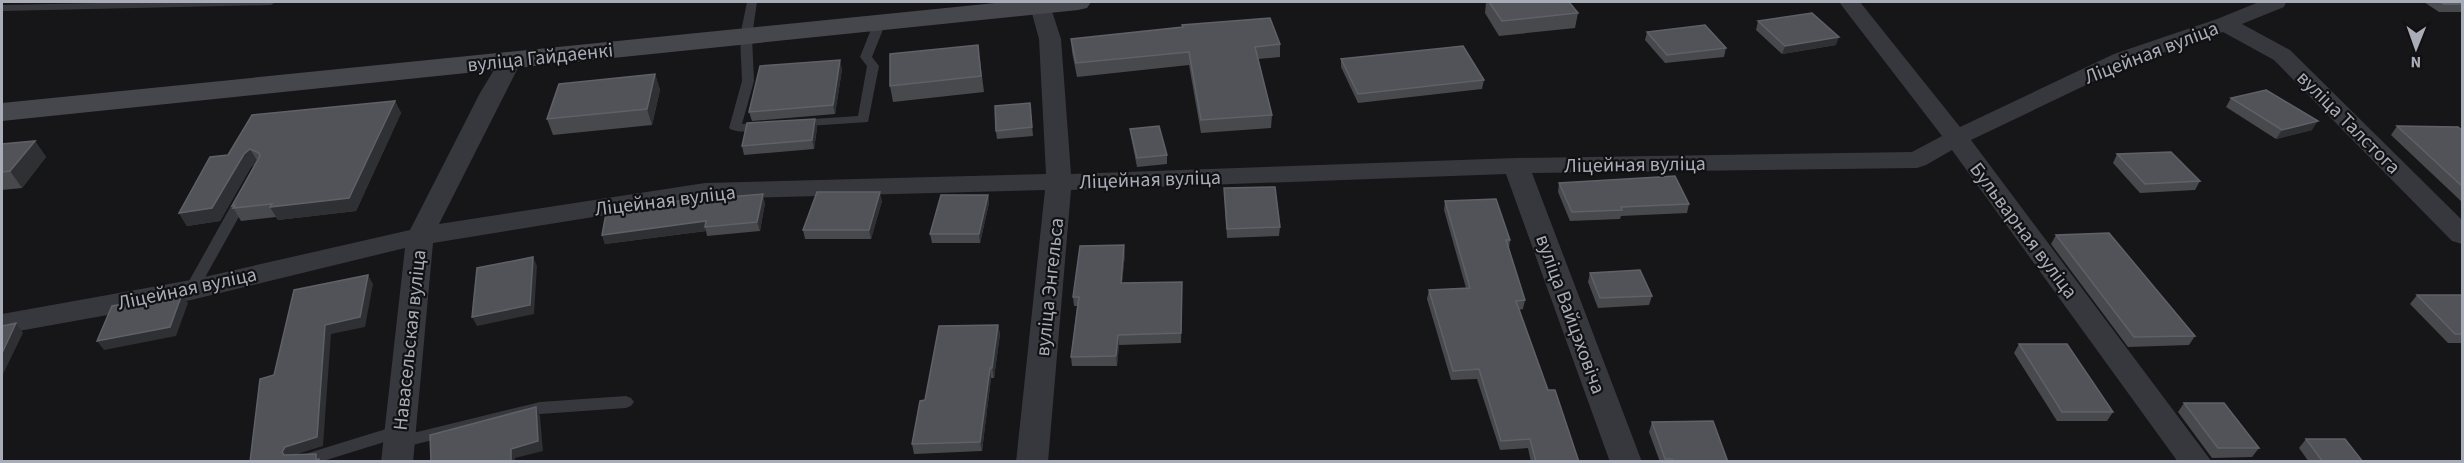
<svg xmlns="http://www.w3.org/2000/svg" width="2464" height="463" viewBox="0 0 2464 463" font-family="'Source Sans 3',sans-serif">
<rect width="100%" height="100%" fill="#161618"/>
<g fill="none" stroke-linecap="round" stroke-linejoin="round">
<!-- lane -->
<path fill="#37383d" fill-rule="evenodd" d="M 148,2 L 276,2 L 271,5 L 2,11 L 2,5 Z
M 747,2 L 757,2 L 752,36 L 754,81 L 742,124 L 763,122 L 769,126 C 761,132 737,134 729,128 L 742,81 L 740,36 Z
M 880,19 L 886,22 L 872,57 L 879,66 L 868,122 L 793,127 L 791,124 L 793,121 L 797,120 L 858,116 L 867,66 L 860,57 L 874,22 Z
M 243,193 L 250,197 L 198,290 L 191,295 L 186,293 L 184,290 L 236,197 Z
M 626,396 L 631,398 L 634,402 L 631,406 L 626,408 L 540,414 L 400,448 L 394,446 L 392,442 L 394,439 L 320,462 L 290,462 L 292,458 L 399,425 L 405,427 L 407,431 L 405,435 L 540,402 Z"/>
<!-- street -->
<path fill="#37383d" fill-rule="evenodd" d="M 1033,2 L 1049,2 L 1061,39 L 1071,174 L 1516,158 L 1912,152 L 1942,136 L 1839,2 L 1860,2 L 1960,127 L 2114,54 L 2217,19 L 2259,2 L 2286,2 L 2284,7 L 2242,24 L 2290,50 L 2462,220 L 2462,244 L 2452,241 L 2274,60 L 2223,32 L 2130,64 L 1971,140 L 2212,462 L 2178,462 L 1952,150 L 1926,165 L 1917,168 L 1532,173 L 1642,462 L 1610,462 L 1506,174 L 1071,190 L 1048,462 L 1016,462 L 1045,190 L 705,199 L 433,243 L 413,462 L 381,462 L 405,248 L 191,300 L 2,334 L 2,314 L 191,280 L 410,230 L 480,93 L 503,55 L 511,53 L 519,55 L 522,60 L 439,224 L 705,183 L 1046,174 L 1039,39 L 1030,6 Z"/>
<!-- secondary -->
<path fill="#45474d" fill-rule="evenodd" d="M 1005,2 L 1091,2 L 1087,8 L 1078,10 L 2,121 L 2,103 Z"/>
</g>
<!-- wall -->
<path fill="#47494d" d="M 1486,2 L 1569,2 L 1578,13 L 1575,28 L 1499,36 L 1485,13 Z
M 2424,2 L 2463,2 L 2463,12 L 2439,12 Z
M 1758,21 L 1836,45 L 1782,54 L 1756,30 Z
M 1647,32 L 1726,48 L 1724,57 L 1665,63 L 1645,40 Z
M 1071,39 L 1280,44 L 1280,57 L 1258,59 L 1272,115 L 1271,128 L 1201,133 L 1189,65 L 1077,77 L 1072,52 Z
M 1341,59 L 1484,80 L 1482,89 L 1358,103 L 1341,67 Z
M 980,60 L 984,92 L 893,102 L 890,86 Z
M 842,69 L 835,114 L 752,121 L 749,112 Z
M 655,74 L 660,90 L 652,125 L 553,135 L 547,119 Z
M 2231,98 L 2312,130 L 2276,139 L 2226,107 Z
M 395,101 L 401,113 L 356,211 L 278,220 L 276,217 L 241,221 L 232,206 L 255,164 L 251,167 L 220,221 L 187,226 L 179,213 L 228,155 Z
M 1030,103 L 1033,136 L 997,139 L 996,131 Z
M 815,119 L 817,128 L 814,149 L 744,155 L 742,146 Z
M 2397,126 L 2463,131 L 2463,203 L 2391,135 Z
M 1130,129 L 1167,155 L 1167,164 L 1137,167 L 1131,137 Z
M 35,141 L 46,157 L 22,188 L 2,190 L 2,144 Z
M 2117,154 L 2200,181 L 2195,190 L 2140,193 L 2113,163 Z
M 1559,183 L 1689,204 L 1687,213 L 1621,216 L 1620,219 L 1570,221 L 1558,192 Z
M 1224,188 L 1280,227 L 1279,236 L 1227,238 Z
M 988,195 L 989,203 L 980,243 L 932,243 L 930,234 Z
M 668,200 L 669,202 L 765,203 L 760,231 L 707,236 L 706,231 L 605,244 L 602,235 Z
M 882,201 L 871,239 L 805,239 L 803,230 Z
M 1445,201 L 1510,240 L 1509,248 L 1525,300 L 1523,309 L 1519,310 L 1548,390 L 1579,462 L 1531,462 L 1528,448 L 1500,450 L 1477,379 L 1451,380 L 1427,299 L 1429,290 L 1466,288 L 1444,210 Z
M 2056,235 L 2195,336 L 2189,345 L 2128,347 L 2051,244 Z
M 1125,254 L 1122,283 L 1182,291 L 1181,343 L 1119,345 L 1117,366 L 1072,366 L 1071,357 L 1077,306 L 1074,306 L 1073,297 Z
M 1590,273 L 1652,296 L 1649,305 L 1598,308 L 1588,282 Z
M 2417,295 L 2463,295 L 2463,343 L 2448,343 L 2410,304 Z
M 998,325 L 1000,334 L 994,378 L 991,378 L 982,451 L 914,454 L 912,444 L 925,400 Z
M 2019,344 L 2113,412 L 2107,421 L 2057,421 L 2014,353 Z
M 2184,403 L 2259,448 L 2252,457 L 2212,458 L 2178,412 Z
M 1652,422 L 1728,462 L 1660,462 L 1649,432 Z
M 2306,439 L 2363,462 L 2309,462 L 2299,448 Z"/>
<!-- shaded-wall -->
<path fill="#2f3033" d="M 1839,37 L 1836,45 L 1782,54 L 1785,46 Z
M 840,60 L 842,69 L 835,114 L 833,105 Z
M 655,74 L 660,90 L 652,125 L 647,109 Z
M 395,101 L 401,113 L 356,211 L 278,220 L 270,207 Z
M 815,119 L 817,128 L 814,149 L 812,140 Z
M 2318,121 L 2312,130 L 2276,139 L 2282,130 Z
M 35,141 L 46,157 L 22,188 L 10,171 Z
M 250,149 L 258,162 L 251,167 L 220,221 L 187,226 L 179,213 L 244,154 Z
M 880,192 L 882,201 L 871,239 L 869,230 Z
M 763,194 L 765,203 L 760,231 L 757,222 Z
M 988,195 L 989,203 L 980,243 L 979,234 Z
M 706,221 L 705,227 L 706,231 L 605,244 L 602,235 Z
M 1124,245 L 1125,254 L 1121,292 L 1121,283 Z
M 533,257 L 537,266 L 534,314 L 477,326 L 472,317 Z
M 368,275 L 373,284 L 365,327 L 331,334 L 323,446 L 291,456 L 288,461 L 282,452 L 325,325 Z
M 182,294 L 188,303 L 176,336 L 104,350 L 97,341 Z
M 16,323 L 23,333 L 3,374 L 2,375 L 2,353 Z
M 998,325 L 1000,334 L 994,378 L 992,368 Z
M 1118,335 L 1119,345 L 1117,366 L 1116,356 Z
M 990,368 L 991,378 L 982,451 L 980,442 Z
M 536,407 L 540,416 L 543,451 L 515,458 L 515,462 L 511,462 L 511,449 Z"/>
<!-- building -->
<path fill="#525359" stroke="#5f6168" stroke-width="1.5" d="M 1489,2 L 1569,2 L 1578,13 L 1502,21 Z
M 2440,2 L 2463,2 L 2463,4 L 2444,4 Z
M 1812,13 L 1839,37 L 1785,46 L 1758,21 Z
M 1270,18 L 1280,44 L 1255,47 L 1272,115 L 1201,120 L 1189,52 L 1076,63 L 1071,39 L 1183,27 L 1182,25 Z
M 1705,25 L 1726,48 L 1667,55 L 1647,32 Z
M 978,45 L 981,76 L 890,86 L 890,54 Z
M 1463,46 L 1484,80 L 1358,94 L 1341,59 Z
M 840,60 L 833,105 L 749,112 L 760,66 Z
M 655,74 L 647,109 L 547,119 L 559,84 Z
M 2266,90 L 2318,121 L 2282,130 L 2231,98 Z
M 395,101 L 349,198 L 270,207 L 272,204 L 233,208 L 235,205 L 232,206 L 260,156 L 259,153 L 250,149 L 244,154 L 212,208 L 179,213 L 210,157 L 228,155 L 252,115 Z
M 1030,103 L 1032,127 L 996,131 L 995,106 Z
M 815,119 L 812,140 L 742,146 L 747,123 Z
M 1159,126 L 1167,155 L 1137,158 L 1130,129 Z
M 2397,126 L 2458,127 L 2463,131 L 2463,187 Z
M 35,141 L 10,171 L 2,172 L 2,144 Z
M 2171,152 L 2200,181 L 2145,184 L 2117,154 Z
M 1675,176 L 1689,204 L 1621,207 L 1622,210 L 1572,212 L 1559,183 Z
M 1275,187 L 1280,227 L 1227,229 L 1224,188 Z
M 817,192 L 880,192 L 869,230 L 803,230 Z
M 763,194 L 757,222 L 705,227 L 706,221 L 602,235 L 607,208 L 668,200 L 668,202 Z
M 941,195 L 988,195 L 979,234 L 930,234 Z
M 1496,199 L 1510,240 L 1506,240 L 1525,300 L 1516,301 L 1548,390 L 1555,390 L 1579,462 L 1536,462 L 1530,439 L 1501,441 L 1479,369 L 1453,371 L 1429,290 L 1470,288 L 1445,201 Z
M 2109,233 L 2195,336 L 2134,337 L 2056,235 Z
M 1124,245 L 1121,283 L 1182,282 L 1181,333 L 1118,335 L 1116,356 L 1071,357 L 1079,297 L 1073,297 L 1080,246 Z
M 533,257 L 530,305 L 472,317 L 477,268 Z
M 1640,270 L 1652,296 L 1600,298 L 1590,273 Z
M 368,275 L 360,317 L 325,325 L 317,437 L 285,447 L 282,452 L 284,455 L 316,454 L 316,460 L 319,459 L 319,462 L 250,462 L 260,379 L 274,375 L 294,290 Z
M 182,294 L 170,327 L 97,341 L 112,306 Z
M 2417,295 L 2463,295 L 2463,334 L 2455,334 Z
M 16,323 L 2,353 L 2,326 Z
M 998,325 L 992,368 L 990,368 L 980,442 L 912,444 L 920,401 L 925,400 L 939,326 Z
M 2019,344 L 2067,344 L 2113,412 L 2062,412 Z
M 2184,403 L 2224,403 L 2259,448 L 2218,448 Z
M 536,407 L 538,441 L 511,449 L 511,462 L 431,462 L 430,435 Z
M 1713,421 L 1728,462 L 1673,462 L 1672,459 L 1665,459 L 1652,422 Z
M 2306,439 L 2345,439 L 2363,462 L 2323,462 Z"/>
<g text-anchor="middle" stroke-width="4.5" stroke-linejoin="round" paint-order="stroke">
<!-- street labels -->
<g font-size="20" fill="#a8adb8" stroke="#111113">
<text transform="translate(2151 52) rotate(-21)" y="7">Ліцейная вуліца</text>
<text transform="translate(540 57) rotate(-6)" y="7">вуліца Гайдаенкі</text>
<text transform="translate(2349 122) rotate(45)" y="7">вуліца Талстога</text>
<text transform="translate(1635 164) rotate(-1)" y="7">Ліцейная вуліца</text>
<text transform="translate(1150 179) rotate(-2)" y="7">Ліцейная вуліца</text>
<text transform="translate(665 200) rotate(-7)" y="7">Ліцейная вуліца</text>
<text transform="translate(2024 230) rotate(53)" y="7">Бульварная вуліца</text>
<text transform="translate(1049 287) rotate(-84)" y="7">вуліца Энгельса</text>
<text transform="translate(187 288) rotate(-12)" y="7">Ліцейная вуліца</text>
<text transform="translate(1571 314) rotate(70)" y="7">вуліца Вайцэховіча</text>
<text transform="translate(409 340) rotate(-84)" y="7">Навасельская вуліца</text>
</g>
</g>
<!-- border -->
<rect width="2464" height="463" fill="none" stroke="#a8adb8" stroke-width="6"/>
<!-- north arrow -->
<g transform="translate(2416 48) rotate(181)" stroke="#111113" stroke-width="4.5" paint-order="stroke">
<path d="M0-4.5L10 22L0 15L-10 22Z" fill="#a8adb8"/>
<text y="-9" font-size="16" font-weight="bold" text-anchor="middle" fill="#a8adb8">N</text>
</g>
</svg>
